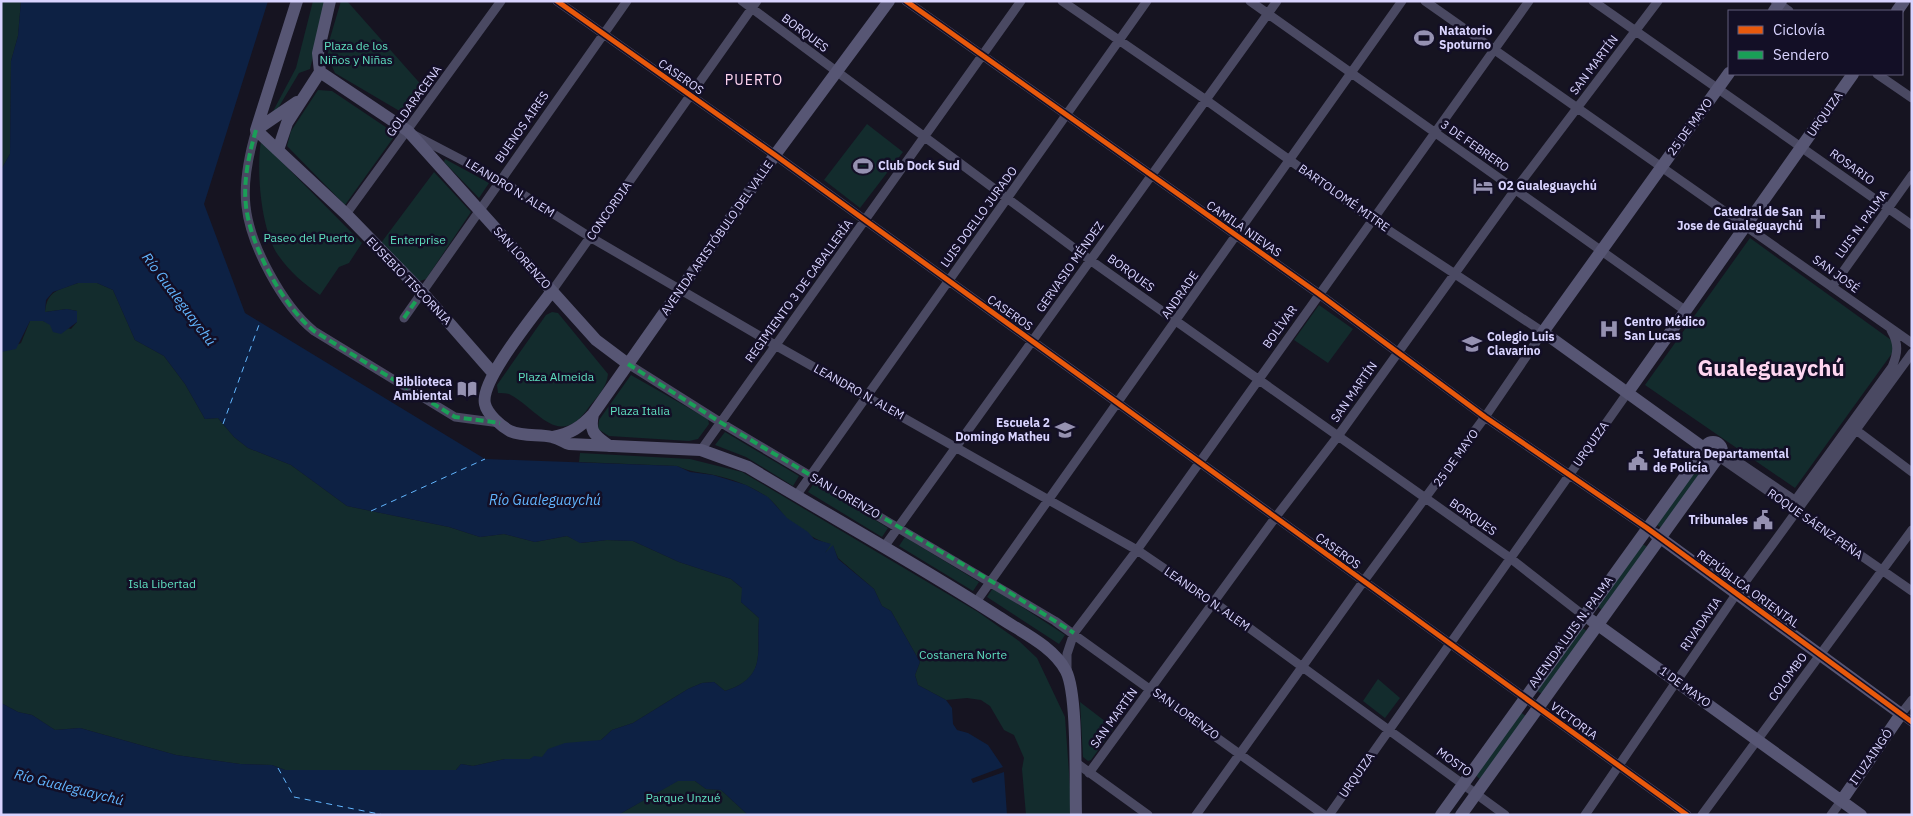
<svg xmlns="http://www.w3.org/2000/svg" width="1913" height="816" viewBox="0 0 1913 816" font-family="'IBM Plex Sans',sans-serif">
<rect width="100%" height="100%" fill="#161421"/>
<!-- green -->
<path fill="#132c2d" d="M 1,1 L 21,1 L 18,36 L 11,61 L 10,154 L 1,170 Z
M 313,1 L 327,1 L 310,69 L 299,73 L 277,110 L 270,117 L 296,68 Z
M 341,1 L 347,1 L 425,89 L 408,116 L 335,73 L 328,58 L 328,45 Z
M 318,90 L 332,91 L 396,134 L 345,205 L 287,146 L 291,131 Z
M 867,124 L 903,152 L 860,208 L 824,180 Z
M 261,141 L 362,243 L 349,263 L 339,267 L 320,295 C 304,284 289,271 278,255 C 261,230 256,170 261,141 Z
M 445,159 L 489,183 L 479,198 L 444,162 Z
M 434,172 L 471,212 L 426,279 L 417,282 L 381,243 Z
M 1750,238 L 1898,345 L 1795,488 L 1645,385 Z
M 78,283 L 97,283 L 113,290 L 135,340 L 164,356 L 185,384 L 205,419 L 218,418 L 234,437 L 248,448 L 291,465 L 347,506 L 449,527 L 480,537 L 504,534 L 535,542 L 567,536 L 581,543 L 607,540 L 633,541 L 679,562 L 731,579 L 743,589 L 741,602 L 759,618 C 756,653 768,677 725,691 L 714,682 L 702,683 L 688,689 L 633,723 L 612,730 L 601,740 L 542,757 L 530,759 L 505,759 L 473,766 L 461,764 L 456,770 L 285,770 L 272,765 L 240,764 L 176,755 L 80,728 L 55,730 L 32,715 L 18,712 L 1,703 L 1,352 L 21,343 L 30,321 L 43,321 L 71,329 L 77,322 L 77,311 L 67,309 L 45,312 C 47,290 59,290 78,283 Z
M 1319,305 L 1353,329 L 1328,363 L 1294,340 Z
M 552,312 L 558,313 L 608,374 C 607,387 597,397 589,407 C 559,451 538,409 509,394 C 506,393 502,393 498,393 L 497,385 L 546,315 Z
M 631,375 L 708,419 L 709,424 L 698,439 L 689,441 L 609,436 L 598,429 L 599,420 Z
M 725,432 L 799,476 L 793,486 L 746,457 L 715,445 Z
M 580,453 L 690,459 L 742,472 L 978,612 L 1019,641 L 1037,658 L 1065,717 L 1072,815 L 1026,815 L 1022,769 L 1024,758 L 1014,735 L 1004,730 L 990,706 L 981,700 L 967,698 L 946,700 L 918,685 L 915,675 L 920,662 L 891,611 L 882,606 L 874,589 L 838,558 L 833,546 L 827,554 L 825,553 L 830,544 C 817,541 794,527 785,517 C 780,510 774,502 767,497 C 752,486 732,479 714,475 C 701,472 690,472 677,466 L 579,462 Z
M 1701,461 L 1707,465 L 1661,528 L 1656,524 Z
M 814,483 L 888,528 L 882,537 L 808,492 Z
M 905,537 L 979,582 L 973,591 L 899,546 Z
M 1642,544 L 1648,547 L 1602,610 L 1597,606 Z
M 993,588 L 1065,635 L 1059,644 L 987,597 Z
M 1581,627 L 1587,631 L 1542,694 L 1536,690 Z
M 1378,679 L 1400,698 L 1385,718 L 1363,701 Z
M 1080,702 L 1114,728 L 1091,760 L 1088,761 L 1083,757 Z
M 1520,712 L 1526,716 L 1480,779 L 1475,775 Z
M 677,781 L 695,781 L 706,789 L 721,790 L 748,815 L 618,815 Z"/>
<!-- water -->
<path fill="#0d2144" d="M 21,1 L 268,1 L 204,204 L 245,313 L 485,459 L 677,466 L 690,472 L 713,475 L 746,485 L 768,497 L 787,518 L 808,532 L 814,539 L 831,544 L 825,553 L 833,545 L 838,559 L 874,589 L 882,606 L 891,611 L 920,662 L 915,675 L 918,685 L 946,700 L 952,708 L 953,724 L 957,730 L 968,733 L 988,745 L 1003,767 L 971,779 L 973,783 L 1004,772 L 1007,815 L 748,815 L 721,790 L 706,789 L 695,781 L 678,781 L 618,815 L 1,815 L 1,703 L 18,712 L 32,715 L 55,730 L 80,728 L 176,755 L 240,764 L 272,765 L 285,770 L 456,770 L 461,764 L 473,766 L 505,759 L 530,759 L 534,756 L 542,757 L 548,749 L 565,743 L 601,740 L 612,730 L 633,723 L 688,689 L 702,683 L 714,682 L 725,691 C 768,677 756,652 759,618 L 741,602 L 742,588 L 731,579 L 679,562 L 633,541 L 607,540 L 580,543 L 567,536 L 535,542 L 504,534 L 480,537 L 449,527 L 347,506 L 291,465 L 248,448 L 234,437 L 218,418 L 205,419 L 185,384 L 164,356 L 135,340 L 113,290 L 97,283 L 78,283 L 53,292 L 46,300 L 45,312 L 67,309 L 77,311 L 77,322 L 61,334 L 53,332 L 50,325 L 43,321 L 30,321 L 16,349 L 1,352 L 1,170 L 10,154 L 11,61 L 18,36 Z"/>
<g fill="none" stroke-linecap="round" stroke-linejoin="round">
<!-- ferry -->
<path stroke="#62b6ff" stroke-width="1" stroke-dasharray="6 5" stroke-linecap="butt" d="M 223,424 L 260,322
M 371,511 L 485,459
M 278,768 L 294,797 L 384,815"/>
<!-- street -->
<path stroke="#4a4962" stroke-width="9" d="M 557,1 L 775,155 L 1687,815
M 742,1 L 1090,260 L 1510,558 L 1583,615
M 906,1 L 1319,294 L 1485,417 L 1647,528
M 1062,1 L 1206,100 L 1373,220 L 1543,332 L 1485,417 L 1363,582 L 1196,815
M 1250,1 L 1686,311
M 1425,1 L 1912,343
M 1593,1 L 1912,225
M 1775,1 L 1789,11
M 1877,74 L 1912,98
M 256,130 C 249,154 243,181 246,206 C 250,245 283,306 314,331 L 455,417 L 500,423
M 414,135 L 500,180 L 590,237 L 775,345 L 1137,550 L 1215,603 L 1505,815
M 346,214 L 501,1
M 1832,287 L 1912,175
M 552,291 L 757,1
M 404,318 L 627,1
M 628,364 L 728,427 L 1055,621 L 1324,815
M 1852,427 L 1912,472
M 701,450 L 1021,1
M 1722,451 L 1793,499 L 1797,498 L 1892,367 C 1898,353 1899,344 1891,330
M 1719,457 L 1912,591
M 796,496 L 1147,1
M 884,547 L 1277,1
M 976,602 L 1402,1
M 1067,672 L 1067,654 L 1074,633 L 1137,550 L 1529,1
M 1912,700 L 1901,714 L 1912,722
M 1075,762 L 1148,815
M 1089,773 L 1275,518 L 1338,436 L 1515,190 L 1658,1
M 1329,815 L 1628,392
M 1585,815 L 1737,593 L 1912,353
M 1702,815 L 1912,530
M 1831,815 L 1842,800"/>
<!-- secondary -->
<path stroke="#575674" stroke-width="12" d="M 1774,11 L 1781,1
M 1897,11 L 1904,1
M 320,72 L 408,131 L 596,340 L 628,364
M 320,72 L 318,53 L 330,1
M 256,130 L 346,214 L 422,292 L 493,373
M 256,130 L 297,1
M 256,130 L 297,102
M 278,150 L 287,123 L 320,72
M 552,291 C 537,312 479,381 485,404 C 487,414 501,426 510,431 C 524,437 538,434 552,437 C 558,438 564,442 569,444 L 701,450 L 748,467 C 831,517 917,564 999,617 C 1021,632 1053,646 1066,671 C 1078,694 1075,785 1076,815
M 1628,392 L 1853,74
M 593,414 C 589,433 595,435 609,446
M 553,437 C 570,434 581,427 593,414 L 775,155 L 889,1
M1704 451a9 9 0 1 1 18 0a9 9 0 1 1-18 0Z
M 1704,448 L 1543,332 L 1729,73
M 1655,534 L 1901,714 L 1842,800
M 1591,620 L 1861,815
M 1441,815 L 1704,450
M 1461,815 L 1717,459"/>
<!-- quiet -->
<path stroke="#1a9f57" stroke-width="4" stroke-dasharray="8 4" stroke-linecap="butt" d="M 256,130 C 249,154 243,181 246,206 C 250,245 283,306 314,331 L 455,417 L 500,423
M 404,318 L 422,292
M 628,364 L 720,422 L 991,581 L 1074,633"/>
<defs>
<path id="cycleway" d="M 557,1 L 775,155 L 1687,815
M 906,1 L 1319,294 L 1485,417 L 1647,528 L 1912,722"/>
</defs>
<!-- cycleway casing -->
<use href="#cycleway" stroke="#130f26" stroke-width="8"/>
<!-- cycleway -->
<use href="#cycleway" stroke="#e8590c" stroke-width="5"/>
</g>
<!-- icons -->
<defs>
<symbol id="stadium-bare" viewBox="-9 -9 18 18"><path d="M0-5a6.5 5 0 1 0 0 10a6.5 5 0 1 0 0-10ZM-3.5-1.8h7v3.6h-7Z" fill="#9591b1" stroke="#130f26" stroke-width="2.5" paint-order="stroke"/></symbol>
<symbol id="hotel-bare" viewBox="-9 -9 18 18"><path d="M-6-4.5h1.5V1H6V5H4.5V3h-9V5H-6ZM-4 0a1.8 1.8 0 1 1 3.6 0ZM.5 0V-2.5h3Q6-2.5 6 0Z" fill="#9591b1" stroke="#130f26" stroke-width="2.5" paint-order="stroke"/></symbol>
<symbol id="church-bare" viewBox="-9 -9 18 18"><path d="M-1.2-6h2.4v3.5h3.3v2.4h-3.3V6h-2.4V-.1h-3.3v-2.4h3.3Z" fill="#9591b1" stroke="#130f26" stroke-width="2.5" paint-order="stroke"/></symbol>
<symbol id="hospital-bare" viewBox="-9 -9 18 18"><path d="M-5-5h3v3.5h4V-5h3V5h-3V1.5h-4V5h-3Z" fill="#9591b1" stroke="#130f26" stroke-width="2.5" paint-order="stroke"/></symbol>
<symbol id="school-bare" viewBox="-9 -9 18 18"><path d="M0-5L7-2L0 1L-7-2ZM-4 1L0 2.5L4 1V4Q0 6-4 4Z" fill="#9591b1" stroke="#130f26" stroke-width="2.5" paint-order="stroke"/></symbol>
<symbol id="library-bare" viewBox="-9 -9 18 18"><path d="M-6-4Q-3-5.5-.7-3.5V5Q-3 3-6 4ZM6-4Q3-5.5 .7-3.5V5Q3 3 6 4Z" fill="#9591b1" stroke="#130f26" stroke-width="2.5" paint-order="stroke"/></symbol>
<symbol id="civic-bare" viewBox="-9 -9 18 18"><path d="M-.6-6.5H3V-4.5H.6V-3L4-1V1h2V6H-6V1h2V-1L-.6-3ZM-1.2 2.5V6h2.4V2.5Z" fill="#9591b1" stroke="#130f26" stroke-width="2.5" paint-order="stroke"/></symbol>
</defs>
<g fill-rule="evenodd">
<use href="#stadium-bare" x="1410" y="24" width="28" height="28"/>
<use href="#stadium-bare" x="849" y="152" width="28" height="28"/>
<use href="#hotel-bare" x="1469" y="172" width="28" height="28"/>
<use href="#church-bare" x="1804" y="205" width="28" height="28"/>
<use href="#hospital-bare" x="1595" y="315" width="28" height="28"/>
<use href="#school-bare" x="1458" y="330" width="28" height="28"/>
<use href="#library-bare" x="453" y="375" width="28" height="28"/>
<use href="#school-bare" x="1051" y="416" width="28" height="28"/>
<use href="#civic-bare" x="1624" y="447" width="28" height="28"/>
<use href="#civic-bare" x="1749" y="506" width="28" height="28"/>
</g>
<g text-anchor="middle" stroke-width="5" stroke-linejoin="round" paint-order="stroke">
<!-- poi labels -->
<g font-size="12" font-weight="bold" fill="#d9d4ff" stroke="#130f26" text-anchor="start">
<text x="1439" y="35">Natatorio<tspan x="1439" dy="14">Spoturno</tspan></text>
<text x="878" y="170">Club Dock Sud</text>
<text x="1498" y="190">O2 Gualeguaychú</text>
<text x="1803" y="216" text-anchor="end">Catedral de San<tspan x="1803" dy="14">Jose de Gualeguaychú</tspan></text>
<text x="1624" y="326">Centro Médico<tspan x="1624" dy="14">San Lucas</tspan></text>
<text x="1487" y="341">Colegio Luis<tspan x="1487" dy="14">Clavarino</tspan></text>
<text x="452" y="386" text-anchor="end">Biblioteca<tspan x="452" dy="14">Ambiental</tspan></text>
<text x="1050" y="427" text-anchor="end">Escuela 2<tspan x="1050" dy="14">Domingo Matheu</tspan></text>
<text x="1653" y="458">Jefatura Departamental<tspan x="1653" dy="14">de Policía</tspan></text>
<text x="1748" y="524" text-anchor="end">Tribunales</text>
</g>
<!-- street labels -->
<g font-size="12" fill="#d9d4ff" stroke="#130f26">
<text transform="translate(805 33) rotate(37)" y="4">BORQUES</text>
<text transform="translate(1594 65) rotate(-53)" y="4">SAN MARTÍN</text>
<text transform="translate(681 77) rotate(35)" y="4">CASEROS</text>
<text transform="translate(414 101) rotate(-54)" y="4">GOLDARACENA</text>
<text transform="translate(1825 114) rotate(-55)" y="4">URQUIZA</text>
<text transform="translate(522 127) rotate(-55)" y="4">BUENOS AIRES</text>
<text transform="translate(1690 127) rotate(-54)" y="4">25 DE MAYO</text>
<text transform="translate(1475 146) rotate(35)" y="4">3 DE FEBRERO</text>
<text transform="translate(1852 167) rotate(36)" y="4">ROSARIO</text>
<text transform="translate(510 188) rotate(31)" y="4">LEANDRO N. ALEM</text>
<text transform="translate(1344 198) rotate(35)" y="4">BARTOLOMÉ MITRE</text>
<text transform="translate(609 211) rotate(-55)" y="4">CONCORDIA</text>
<text transform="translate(979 217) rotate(-54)" y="4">LUIS DOELLO JURADO</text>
<text transform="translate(1862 224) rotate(-54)" y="4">LUIS N. PALMA</text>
<text transform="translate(1244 229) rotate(35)" y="4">CAMILA NIEVAS</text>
<text transform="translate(717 238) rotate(-55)" y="4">AVENIDA ARISTÓBULO DEL VALLE</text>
<text transform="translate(522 258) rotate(48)" y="4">SAN LORENZO</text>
<text transform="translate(1070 267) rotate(-55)" y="4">GERVASIO MÉNDEZ</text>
<text transform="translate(1131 273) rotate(36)" y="4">BORQUES</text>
<text transform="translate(1836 274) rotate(36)" y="4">SAN JOSÉ</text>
<text transform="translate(409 281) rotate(46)" y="4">EUSEBIO TISCORNIA</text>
<text transform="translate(799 291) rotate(-54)" y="4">REGIMIENTO 3 DE CABALLERÍA</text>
<text transform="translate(1180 295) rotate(-55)" y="4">ANDRADE</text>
<text transform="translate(1010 313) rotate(35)" y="4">CASEROS</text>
<text transform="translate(1280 327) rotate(-54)" y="4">BOLÍVAR</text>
<text transform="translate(859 392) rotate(29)" y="4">LEANDRO N. ALEM</text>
<text transform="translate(1354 392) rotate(-55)" y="4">SAN MARTÍN</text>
<text transform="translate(1591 444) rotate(-55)" y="4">URQUIZA</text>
<text transform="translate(1456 458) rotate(-54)" y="4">25 DE MAYO</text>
<text transform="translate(845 496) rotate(30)" y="4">SAN LORENZO</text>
<text transform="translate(1473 517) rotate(35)" y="4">BORQUES</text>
<text transform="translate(1815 524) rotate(35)" y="4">ROQUE SÁENZ PEÑA</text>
<text transform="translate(1338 551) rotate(36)" y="4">CASEROS</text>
<text transform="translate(1748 589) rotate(36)" y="4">REPÚBLICA ORIENTAL</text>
<text transform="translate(1207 599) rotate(35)" y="4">LEANDRO N. ALEM</text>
<text transform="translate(1701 624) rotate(-55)" y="4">RIVADAVIA</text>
<text transform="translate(1571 632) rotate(-54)" y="4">AVENIDA LUIS N. PALMA</text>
<text transform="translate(1788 677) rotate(-54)" y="4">COLOMBO</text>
<text transform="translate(1685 687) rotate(36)" y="4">1 DE MAYO</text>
<text transform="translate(1186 714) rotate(36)" y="4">SAN LORENZO</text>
<text transform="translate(1114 718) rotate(-54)" y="4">SAN MARTÍN</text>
<text transform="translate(1574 721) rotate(36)" y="4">VICTORIA</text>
<text transform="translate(1871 757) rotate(-55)" y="4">ITUZAINGÓ</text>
<text transform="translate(1454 762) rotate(36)" y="4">MOSTO</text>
<text transform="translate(1357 775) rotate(-55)" y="4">URQUIZA</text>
</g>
<!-- park labels -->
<g font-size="12" fill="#5fe0c0" stroke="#130f26">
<text x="356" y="50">Plaza de los<tspan x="356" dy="14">Niños y Niñas</tspan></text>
<text x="309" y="242">Paseo del Puerto</text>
<text x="418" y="244">Enterprise</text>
<text x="556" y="381">Plaza Almeida</text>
<text x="640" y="415">Plaza Italia</text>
<text x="162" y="588">Isla Libertad</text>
<text x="963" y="659">Costanera Norte</text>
<text x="683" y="802">Parque Unzué</text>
</g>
<!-- neighbourhood labels -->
<g font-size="14" letter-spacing="1" fill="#ffd6f0" stroke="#130f26">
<text x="754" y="85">PUERTO</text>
</g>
<!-- water labels -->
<g font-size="14" font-style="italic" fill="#62b6ff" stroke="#130f26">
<text transform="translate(179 299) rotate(53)" y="5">Río Gualeguaychú</text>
<text x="545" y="505">Río Gualeguaychú</text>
<text transform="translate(69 787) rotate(14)" y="5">Río Gualeguaychú</text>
</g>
<!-- town labels -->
<g font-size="22" font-weight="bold" fill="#ffd6f0" stroke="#130f26">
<text x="1771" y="376">Gualeguaychú</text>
</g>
</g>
<!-- border -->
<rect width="1913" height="816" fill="none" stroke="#d9d4ff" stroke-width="5"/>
<!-- legend -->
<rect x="1728" y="10" width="175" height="65" fill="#130f26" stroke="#625e7d"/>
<rect x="1738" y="26" width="25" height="8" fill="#e8590c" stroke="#625e7d"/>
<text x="1773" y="35" font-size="15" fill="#d9d4ff">Ciclovía</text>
<rect x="1738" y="51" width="25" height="8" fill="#1a9f57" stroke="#625e7d"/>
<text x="1773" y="60" font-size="15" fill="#d9d4ff">Sendero</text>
</svg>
